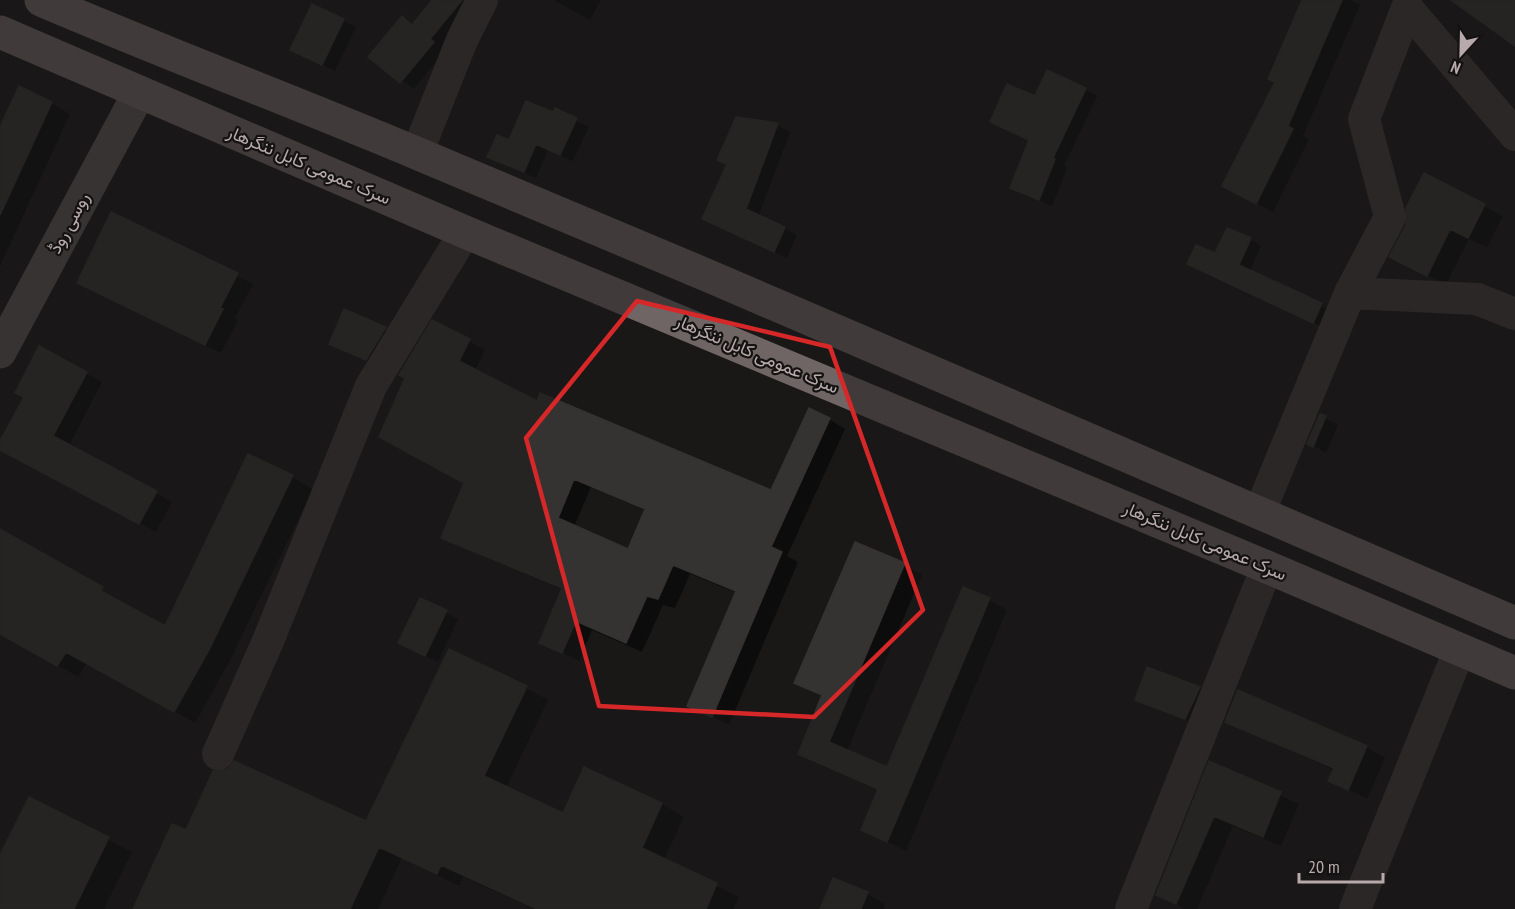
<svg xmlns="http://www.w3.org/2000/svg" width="1515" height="909" viewBox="0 0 1515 909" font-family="'PT Sans Narrow',Vazirmatn,sans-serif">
<rect width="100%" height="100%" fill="#191817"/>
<!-- shadow -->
<path fill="#0007" fill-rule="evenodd" d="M 434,0 L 473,0 L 476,2 L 442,47 L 446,50 L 414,89 L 370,57 L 402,18 L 414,25 Z
M 554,0 L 601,0 L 590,20 Z
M 1299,0 L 1351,0 L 1360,5 L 1303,136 L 1309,139 L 1273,212 L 1240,195 L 1303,2 Z
M 312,6 L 356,27 L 335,71 L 304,56 Z
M 1085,89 L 1097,96 L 1064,166 L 1067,168 L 1052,206 L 1012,187 L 1031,141 L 1035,98 Z
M 51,103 L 70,114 L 0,266 L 0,131 Z
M 556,110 L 589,127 L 573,161 L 548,150 L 536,178 L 489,157 L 554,114 Z
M 737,119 L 777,125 L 790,132 L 759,215 L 797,235 L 787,258 L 704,219 L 728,165 L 718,159 Z
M 1484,206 L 1503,216 L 1487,247 L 1469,239 L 1446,285 L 1391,256 Z
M 112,214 L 253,284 L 235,318 L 238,320 L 221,353 L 95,291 Z
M 1250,239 L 1261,246 L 1250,271 L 1332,311 L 1325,328 L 1200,270 L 1216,255 Z
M 345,311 L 397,335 L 378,366 L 331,344 Z
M 433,322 L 485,350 L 475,371 L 538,403 L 772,492 L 829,419 L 845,429 L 787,556 L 798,562 L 729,725 L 689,705 L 737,593 L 690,574 L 675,608 L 663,605 L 642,652 L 592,630 L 579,661 L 541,642 L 563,590 L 459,546 L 443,537 L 466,483 ZM 591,487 L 646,511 L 629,551 L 574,527 Z
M 86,373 L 102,382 L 69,446 L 172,502 L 156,532 L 0,448 L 0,444 Z
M 1320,416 L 1338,425 L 1326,453 L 1309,443 Z
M 292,477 L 313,489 L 229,662 L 195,723 L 87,663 L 78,677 L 0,632 L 0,531 L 165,628 Z
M 904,564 L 922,575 L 847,751 L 888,769 L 989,600 L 1007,610 L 906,851 L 863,830 L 879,791 L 799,753 L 823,697 L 796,683 Z
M 421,600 L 458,619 L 438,662 L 413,650 Z
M 526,688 L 548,700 L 506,788 L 564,815 L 585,769 L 662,804 L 684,817 L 664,860 L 739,897 L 733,909 L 534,909 L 463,877 L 459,886 L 402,858 L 378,909 L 135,909 L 187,832 L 367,823 Z
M 1199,688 L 1211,696 L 1197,725 L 1136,699 Z
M 1227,721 L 1366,747 L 1385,758 L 1367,799 L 1330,780 L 1334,770 Z
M 1210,763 L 1299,804 L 1281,846 L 1233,826 L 1197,909 L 1185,909 L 1158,895 Z
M 29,799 L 132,852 L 104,909 L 0,909 L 0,858 Z
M 867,894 L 885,904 L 884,909 L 821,909 Z"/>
<!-- building -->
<path fill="#353332" stroke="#353231" stroke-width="1.5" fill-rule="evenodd" d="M 432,0 L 462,0 L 430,39 L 434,42 L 400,83 L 368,57 L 402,16 L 412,25 Z
M 1302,0 L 1342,0 L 1288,126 L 1293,129 L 1256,204 L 1222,186 L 1275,82 L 1268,79 Z
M 1451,0 L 1515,0 L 1515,46 Z
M 312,4 L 344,19 L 322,65 L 290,50 Z
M 1047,70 L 1086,88 L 1053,158 L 1055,159 L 1039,200 L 1010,188 L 1029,140 L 990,122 L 1007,84 L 1035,96 Z
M 19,86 L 52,102 L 0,215 L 0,127 Z
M 526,101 L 553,112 L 555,108 L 577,118 L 560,155 L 536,144 L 524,172 L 487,157 L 497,135 L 509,140 Z
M 736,117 L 778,123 L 746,209 L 785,227 L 774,252 L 702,219 L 727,164 L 717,160 Z
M 1424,173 L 1485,204 L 1468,238 L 1450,229 L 1427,276 L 1389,257 L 1406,225 L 1406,208 Z
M 111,212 L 238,273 L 220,308 L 223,309 L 205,345 L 77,283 Z
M 1227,228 L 1251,238 L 1239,265 L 1322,303 L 1313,323 L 1187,264 L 1196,245 L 1215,253 Z
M 344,309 L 386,327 L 366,360 L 329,344 Z
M 432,320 L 470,339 L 459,361 L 537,401 L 540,393 L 771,490 L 809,408 L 830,418 L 771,547 L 782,552 L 712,717 L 687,706 L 736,591 L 673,565 L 658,599 L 647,596 L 626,643 L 576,621 L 562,653 L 539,643 L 562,588 L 441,538 L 464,483 L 379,437 L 405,378 L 399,375 ZM 574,479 L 645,509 L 628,549 L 558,518 Z
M 39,346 L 87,372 L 53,436 L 157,491 L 139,524 L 0,450 L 0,441 L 24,397 L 15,393 Z
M 1320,414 L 1326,416 L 1313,447 L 1307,444 Z
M 248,454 L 293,475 L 209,650 L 174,712 L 66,652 L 57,666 L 0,634 L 0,529 L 103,587 L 101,591 L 165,626 Z
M 855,542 L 905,563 L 829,742 L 887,767 L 963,587 L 990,598 L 887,842 L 861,830 L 878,789 L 798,754 L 822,695 L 794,683 Z
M 420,598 L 447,610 L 425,656 L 398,643 Z
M 449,649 L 527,686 L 484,776 L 563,813 L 584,767 L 662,803 L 642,848 L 717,883 L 706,909 L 537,909 L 441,865 L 437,874 L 379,847 L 350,909 L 133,909 L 172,824 L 186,830 L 213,771 L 228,769 L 234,761 L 366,821 Z
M 1147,667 L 1200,687 L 1185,719 L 1135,700 Z
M 1238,690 L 1367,746 L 1348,790 L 1328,781 L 1334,768 L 1225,722 Z
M 1209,761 L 1281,792 L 1263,837 L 1214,816 L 1176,904 L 1156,895 Z
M 29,797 L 109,837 L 74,909 L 0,909 L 0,855 Z
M 833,878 L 868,892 L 861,909 L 820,909 Z"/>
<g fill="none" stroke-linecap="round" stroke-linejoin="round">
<!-- minor -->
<path stroke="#403a3a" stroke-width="32" d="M 417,153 L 462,40 L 482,0
M 1350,293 L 1477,299 L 1515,314
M 1260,511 L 1350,293 L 1390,217 L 1364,119 L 1407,8 L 1515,135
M 218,754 L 268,641 L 371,386 L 465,232
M 1131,909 L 1267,567
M 1355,909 L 1459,651"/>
<!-- major -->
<path stroke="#5d5455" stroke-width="33" d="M 0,352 L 139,93"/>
<!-- highway -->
<path stroke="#6f6565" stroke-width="33" d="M 41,0 C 167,54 295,102 421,155 C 787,308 1152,464 1515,623
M 0,32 L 465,232 L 1267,567 L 1515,673"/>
</g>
<!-- marked area -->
<path d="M0 0H1515V909H0ZM 637,301 L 830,347 L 923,610 L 814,717 L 599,706 L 526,438 Z" fill="#191817" fill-opacity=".55" fill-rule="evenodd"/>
<path fill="none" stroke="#d62828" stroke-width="4.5" stroke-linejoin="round" d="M 637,301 L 830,347 L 923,610 L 814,717 L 599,706 L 526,438 Z"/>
<g text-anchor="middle" stroke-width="4.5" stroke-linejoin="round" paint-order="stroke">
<!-- street labels -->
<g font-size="18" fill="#b8aaac" stroke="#141312">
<text transform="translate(309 165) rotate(23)" y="6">سرک عمومی کابل ننگرهار</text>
<text transform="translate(69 223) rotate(-62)" y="6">روسی روڈ</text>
<text transform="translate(757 354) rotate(23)" y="6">سرک عمومی کابل ننگرهار</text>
<text transform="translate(1205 541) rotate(23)" y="6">سرک عمومی کابل ننگرهار</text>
</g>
</g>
<!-- north arrow -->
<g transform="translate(1461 54) rotate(202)" stroke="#141312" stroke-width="4.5" paint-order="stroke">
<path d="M0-4.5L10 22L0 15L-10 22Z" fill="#b8aaac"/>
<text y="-9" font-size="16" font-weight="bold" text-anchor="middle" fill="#b8aaac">N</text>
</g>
<!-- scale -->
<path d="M1299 873v9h84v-9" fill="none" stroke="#b8aaac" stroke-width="3"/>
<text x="1308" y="873" font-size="18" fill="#b8aaac" stroke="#141312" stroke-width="4.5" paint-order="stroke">20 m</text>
</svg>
